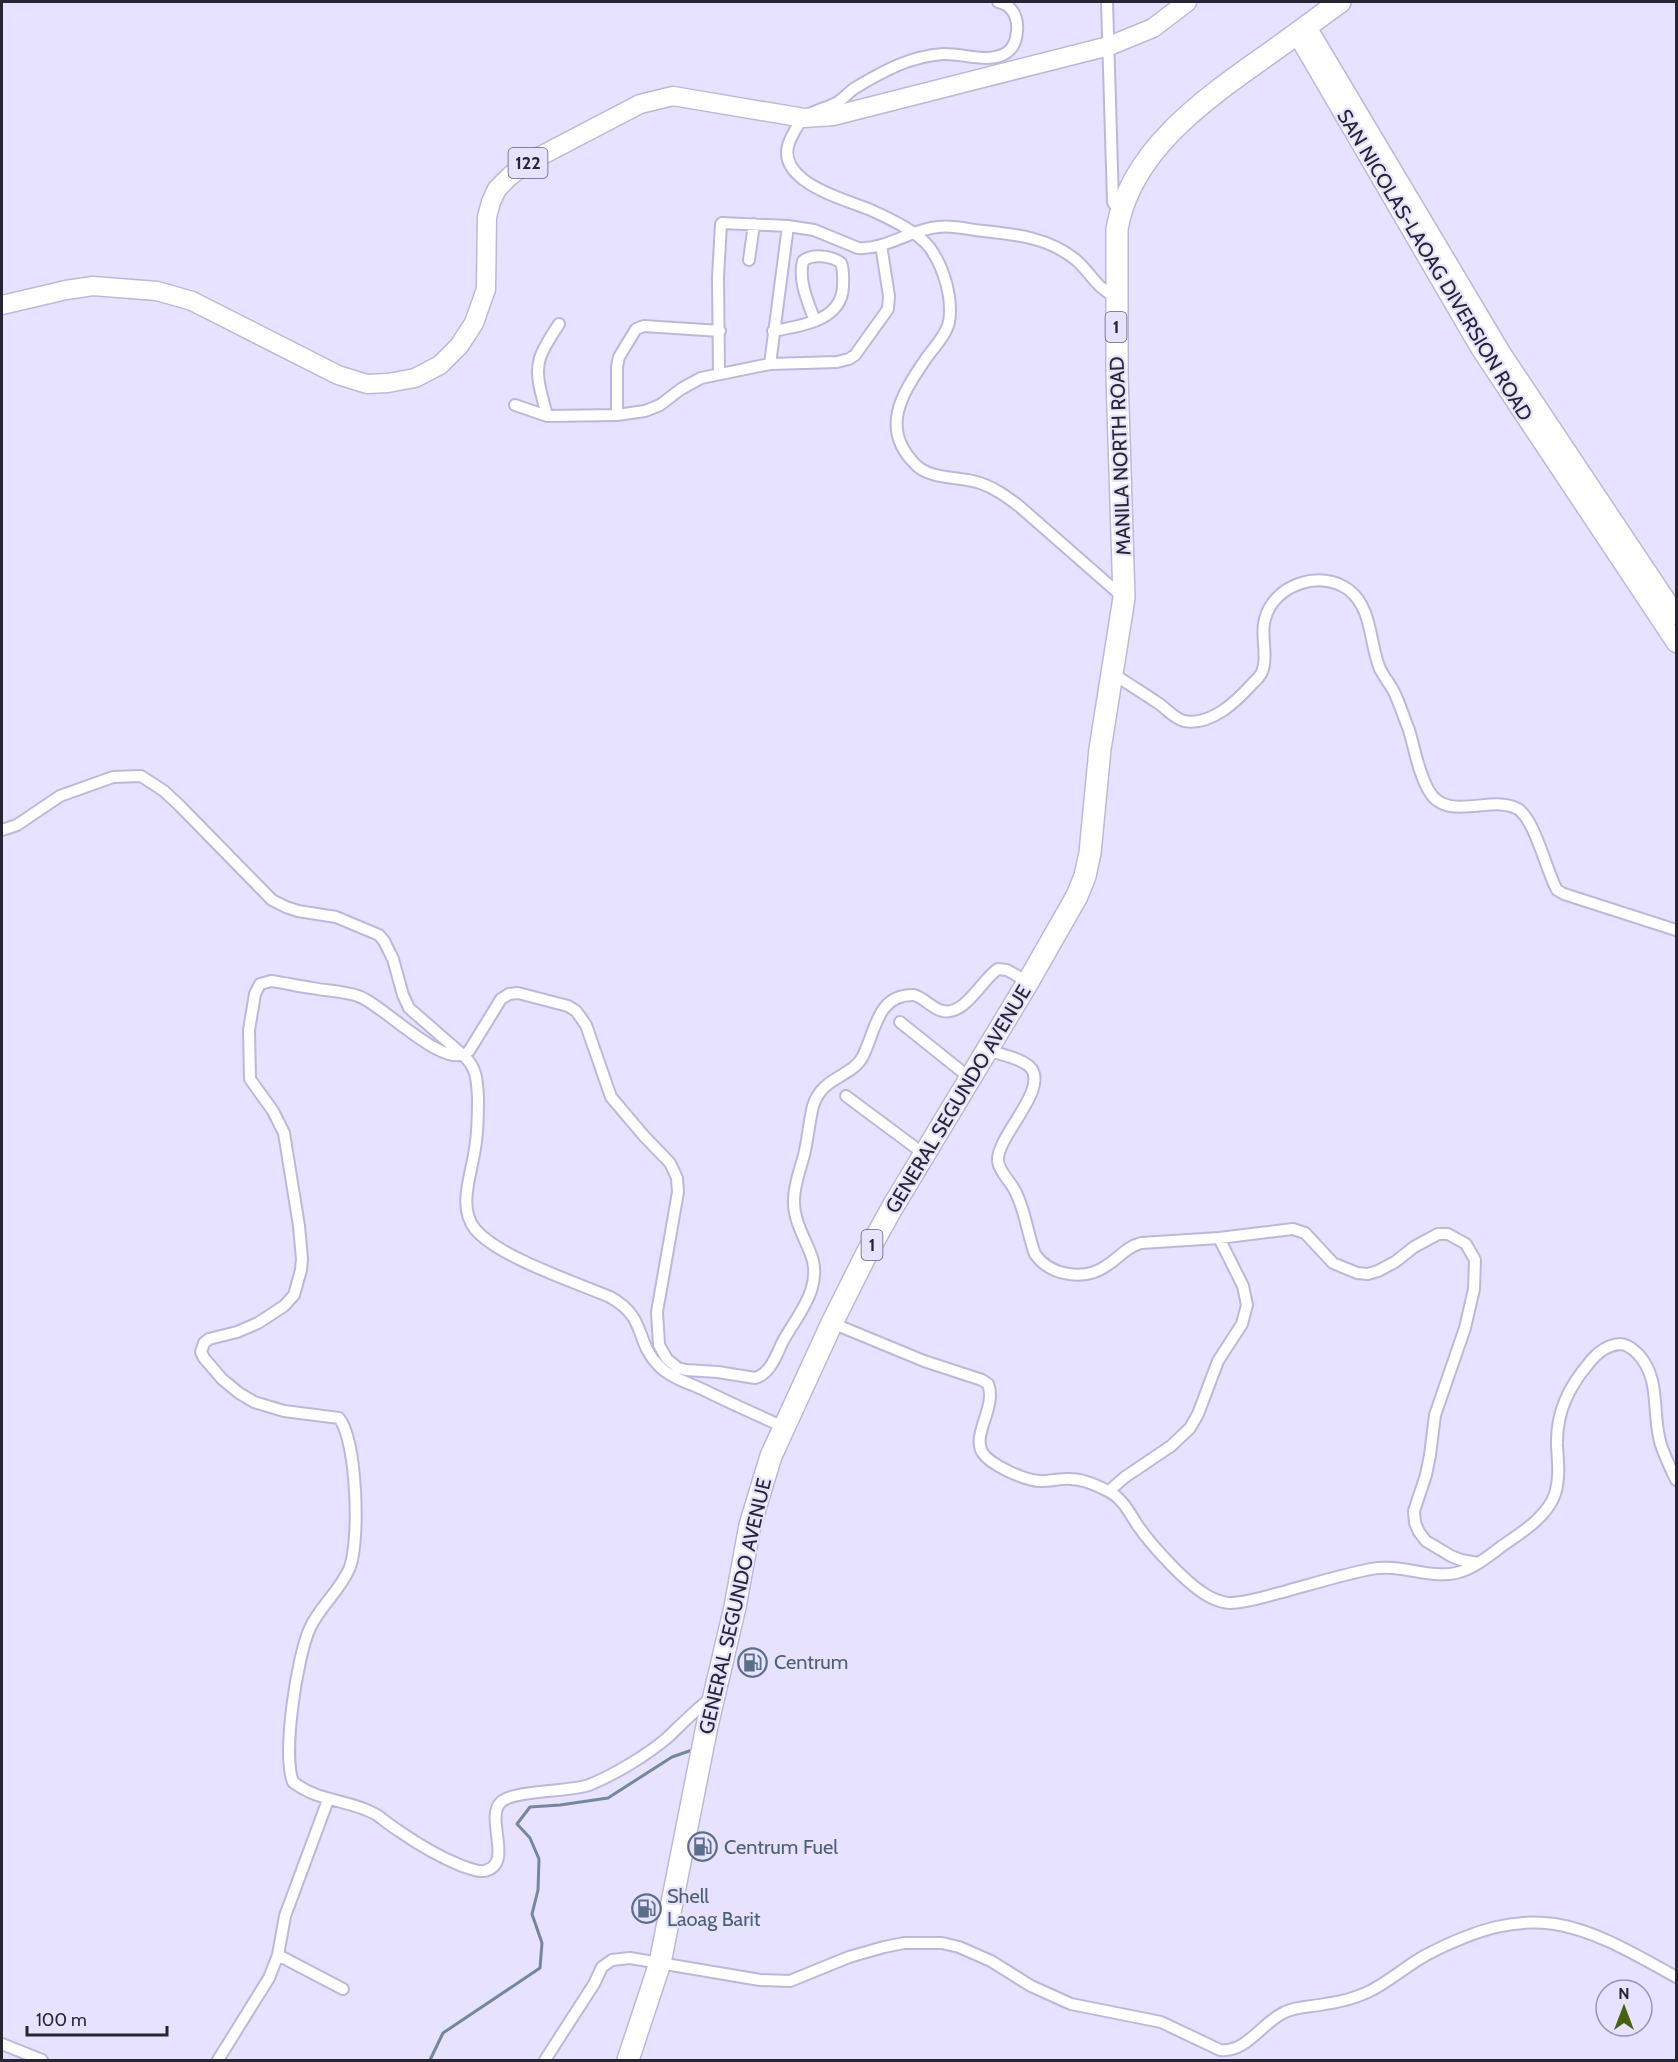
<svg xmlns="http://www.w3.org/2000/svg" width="1678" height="2062" viewBox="0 0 1678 2062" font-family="Cabin,sans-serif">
<rect width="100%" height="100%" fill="#e6e2ff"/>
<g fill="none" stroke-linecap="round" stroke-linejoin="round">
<!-- stream -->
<path stroke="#75889a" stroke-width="3" d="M 430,2060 L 443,2033 L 540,1968 L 542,1943 L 532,1914 L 538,1890 L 539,1859 L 530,1838 L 517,1824 L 530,1807 L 560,1805 L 608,1798 L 672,1757 L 695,1749"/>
<defs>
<path id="street" d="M 998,2 C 1002,3 1007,5 1010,8 C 1021,19 1019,45 1006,53 C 989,64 962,53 943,54 C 911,56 883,71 855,88 C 849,92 844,98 838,102 C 828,108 814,110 805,117 C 800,121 795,130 792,136 C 767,181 846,199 873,211 C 892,220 917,231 930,248 C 944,268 953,298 949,322 C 946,336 933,348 925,360 C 902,394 879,429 916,465 C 931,480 960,476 980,483 C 995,488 1007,497 1019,506 L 1124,598
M 1107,2 L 1113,202 L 1120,213
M 749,260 L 754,224
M 773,331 C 801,326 841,321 843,287 C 843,278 844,271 841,263 C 832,256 812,253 803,261 C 798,281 808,302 815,321
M 770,364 L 788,226
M 719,374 L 718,277 L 721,224 L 722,223 L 788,226 L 814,230 L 858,248 C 886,250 911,229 938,227 C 950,225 963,228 975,230 C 1011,234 1047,236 1076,260 C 1092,274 1095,287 1116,297
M 515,405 L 547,416 L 617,415 L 645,411 L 660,405 L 681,389 L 701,378 L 770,364 L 837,362 L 849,359 L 855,355 L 888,309 L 889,296 L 881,245
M 617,415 L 617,367 L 619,357 L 636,329 L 644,326 L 720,331
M 547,416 C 543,398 534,376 540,358 C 544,346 552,335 559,324
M 1112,673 C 1127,683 1143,693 1158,703 C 1167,709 1173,718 1184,721 C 1211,726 1236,702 1253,683 C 1257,679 1262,675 1263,669 C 1268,653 1260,635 1265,619 C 1274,584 1321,569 1349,590 C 1373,609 1369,643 1380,669 C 1384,677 1390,684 1394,692 C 1400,704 1404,718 1409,730 C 1415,750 1418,772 1429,791 C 1447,823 1493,794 1518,809 C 1535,820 1546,870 1557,890 L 1564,894 L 1676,930
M 2,830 L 17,825 L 60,796 L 113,777 L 141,776 L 164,791 L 180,806 L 272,900 L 286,907 L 298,911 L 336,917 L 379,935 L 384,941 L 393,959 L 403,995 L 409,1008 L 464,1056 C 477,1068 477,1081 478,1098 C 478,1115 478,1132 475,1148 C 472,1173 457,1207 475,1229 C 498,1257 575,1282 610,1297 C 648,1318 634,1341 659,1366 C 671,1378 689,1383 704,1390 C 730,1403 757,1415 784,1427
M 900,1022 L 970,1078
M 986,1050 C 999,1054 1018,1057 1029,1066 C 1052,1087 996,1136 998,1161 C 999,1171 1009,1180 1014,1189 C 1025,1208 1027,1233 1035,1254 C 1050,1276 1085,1281 1106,1266 C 1119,1258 1126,1247 1141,1243 L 1219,1238 L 1293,1229 L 1305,1233 L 1333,1263 L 1357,1273 L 1368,1274 L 1378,1271 L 1395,1262 L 1414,1247 L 1438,1234 L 1448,1234 L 1466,1244 L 1475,1260 L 1474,1289 L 1465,1328 L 1435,1415 L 1430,1455 L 1426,1475 L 1414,1511 L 1415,1523 L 1419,1532 L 1426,1541 L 1451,1556 L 1461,1560 L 1478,1563
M 846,1096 L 924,1154
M 832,1323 L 924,1361 L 982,1380 L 988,1384 C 997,1406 972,1434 982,1452 C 990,1465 1024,1480 1039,1481 C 1049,1482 1060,1478 1071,1479 C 1083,1479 1096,1485 1106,1490 C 1122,1497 1129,1512 1138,1526 C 1152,1546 1188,1586 1210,1597 C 1216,1600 1223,1603 1230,1603 C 1247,1603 1266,1596 1283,1592 C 1312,1584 1341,1575 1371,1569 C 1400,1563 1429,1579 1456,1573 C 1473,1569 1489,1556 1502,1546 C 1521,1533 1547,1517 1555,1494 C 1560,1478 1558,1462 1557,1446 C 1556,1413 1568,1388 1589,1363 C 1596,1354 1607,1345 1620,1344 C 1627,1344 1633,1349 1638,1354 C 1662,1380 1651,1414 1661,1445 C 1665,1457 1671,1469 1676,1480
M 1109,1491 L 1125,1477 L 1171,1446 L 1190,1428 L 1198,1414 L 1218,1361 L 1242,1324 L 1247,1305 L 1243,1286 L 1219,1238
M 711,1698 C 695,1710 681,1725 667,1738 C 647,1755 614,1775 589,1785 C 570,1792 513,1790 501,1802 C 484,1818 515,1865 484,1871 C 477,1872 469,1868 462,1866 C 440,1857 419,1845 399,1831 C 391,1826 384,1820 377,1815 C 350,1799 320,1803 293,1782 C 282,1754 297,1656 310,1628 C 320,1606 341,1590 350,1567 C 360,1539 357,1441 339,1418 L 284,1411 L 254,1402 L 239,1393 L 222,1379 L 204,1358 L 201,1352 L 204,1343 L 209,1339 L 237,1332 L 258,1323 L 284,1306 L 294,1295 L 301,1270 L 302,1259 L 299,1226 L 284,1133 L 273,1111 L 250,1079 L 249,1030 L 255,994 L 260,984 L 271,981 C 285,983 298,986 312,988 C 327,991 344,991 358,996 C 383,1004 446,1073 469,1051 L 501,999 L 509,994 L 518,993 L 568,1006 L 576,1011 L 586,1025 L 611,1097 L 644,1136 L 670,1163 L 677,1178 L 678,1192 L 657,1312 L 659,1345 L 667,1359 L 678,1368 L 686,1370 L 718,1372 L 755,1378 C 770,1374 776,1356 782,1343 C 797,1315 825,1287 810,1252 C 803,1235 793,1218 794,1200 C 794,1185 800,1170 804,1155 C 808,1139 809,1122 813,1106 C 822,1076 853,1077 863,1056 C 876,1030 877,994 914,995 C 925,998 932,1009 943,1011 C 965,1016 982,979 998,969 L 1007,970 L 1028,982
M 278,1955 L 343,1989
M 2,2044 L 42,2060
M 218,2060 L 269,1978 L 278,1955 L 285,1916 L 328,1800
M 545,2060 L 594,1984 L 602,1967 L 612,1960 L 630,1958 L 760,1980 L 790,1981 L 849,1957 L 884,1947 L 904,1943 L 942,1943 L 959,1947 L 991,1961 L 1031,1986 L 1071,2004 L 1161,2022 L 1220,2050 C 1247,2053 1262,2022 1285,2012 C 1297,2006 1311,2007 1325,2004 C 1340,2002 1355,1998 1368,1992 C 1389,1982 1406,1966 1426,1955 C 1534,1899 1577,1921 1676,1977"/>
<path id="primary" d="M 1307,27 L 1502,354 L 1676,615
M 1297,34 L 1480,348 L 1676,643
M 2,305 L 66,290 L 93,286 L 157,291 L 192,301 L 338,375 L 367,384 L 388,383 L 415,378 L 440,365 L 459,346 L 474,323 L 486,289 L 487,217 L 491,202 L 497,189 L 510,176 L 527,163 L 640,104 L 673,96 L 804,118 L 833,116 L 1109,46 L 1153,28 L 1187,2"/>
<path id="highway" d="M 628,2060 L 660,1963 L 707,1726 L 735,1607 L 750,1525 L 771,1456 L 832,1323 L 867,1253 L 892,1208 L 1028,982 L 1077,896 L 1085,876 L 1090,853 L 1100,749 L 1124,598 L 1117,375 L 1117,229 C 1131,146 1214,93 1277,48 C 1298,33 1319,17 1340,2"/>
</defs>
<!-- street casing -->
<use href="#street" stroke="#bdb8db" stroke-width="14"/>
<!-- primary casing -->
<use href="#primary" stroke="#bdb8db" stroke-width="21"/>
<!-- highway casing -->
<use href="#highway" stroke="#bdb8db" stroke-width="24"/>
<!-- street -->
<use href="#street" stroke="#fff" stroke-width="10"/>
<!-- primary -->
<use href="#primary" stroke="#fff" stroke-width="18"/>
<!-- highway -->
<use href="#highway" stroke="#fff" stroke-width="21"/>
</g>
<!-- icons -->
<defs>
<symbol id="fuel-ring" viewBox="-11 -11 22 22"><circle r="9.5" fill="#e6e2ff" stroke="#5c6f8a" stroke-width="1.5"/><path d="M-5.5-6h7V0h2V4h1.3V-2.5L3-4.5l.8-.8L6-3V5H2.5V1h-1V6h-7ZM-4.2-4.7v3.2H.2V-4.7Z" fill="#5c6f8a"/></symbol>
</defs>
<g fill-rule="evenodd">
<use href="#fuel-ring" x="736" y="1646" width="33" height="33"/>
<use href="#fuel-ring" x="686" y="1830" width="33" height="33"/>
<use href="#fuel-ring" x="630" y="1892" width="33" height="33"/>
</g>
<g text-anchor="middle" stroke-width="4.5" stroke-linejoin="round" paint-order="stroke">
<!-- shield labels -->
<g fill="#e6e2ff" stroke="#615e70" stroke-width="1.5">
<rect x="508.5" y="148" width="39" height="30" rx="4.5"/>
<rect x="1105.5" y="312" width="21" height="30" rx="4.5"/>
<rect x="861.5" y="1230" width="21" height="30" rx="4.5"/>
</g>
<g font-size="18" font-weight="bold" fill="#282533">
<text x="528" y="169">122</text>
<text x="1116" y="333">1</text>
<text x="872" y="1251">1</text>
</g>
<!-- street labels -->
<g font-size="20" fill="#282533" stroke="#e6e2ff">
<text transform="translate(1435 265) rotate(59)" y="7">SAN NICOLAS-LAOAG DIVERSION ROAD</text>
<text transform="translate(1120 456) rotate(-92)" y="7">MANILA NORTH ROAD</text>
<text transform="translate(958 1099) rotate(-59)" y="7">GENERAL SEGUNDO AVENUE</text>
<text transform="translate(735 1606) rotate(-77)" y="7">GENERAL SEGUNDO AVENUE</text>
</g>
<!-- service labels -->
<g font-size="20" fill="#4e5e75" stroke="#e6e2ff" text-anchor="start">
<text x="774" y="1669">Centrum</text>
<text x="724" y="1854">Centrum Fuel</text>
<text x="667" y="1903">Shell<tspan x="667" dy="23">Laoag Barit</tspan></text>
</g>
</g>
<!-- border -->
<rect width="1678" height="2062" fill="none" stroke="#282533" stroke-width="6"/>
<!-- north arrow -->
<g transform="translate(1624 2008)"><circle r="28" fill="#e6e2ff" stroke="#9a96ad" stroke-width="1.5"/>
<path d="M0-4.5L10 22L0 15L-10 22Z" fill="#48610e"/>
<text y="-9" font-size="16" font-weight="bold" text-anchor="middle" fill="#282533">N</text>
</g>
<!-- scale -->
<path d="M27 2026v9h140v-9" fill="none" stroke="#282533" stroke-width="3"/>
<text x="36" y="2026" font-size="18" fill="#282533" stroke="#e6e2ff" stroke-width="4.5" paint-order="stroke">100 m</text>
</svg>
